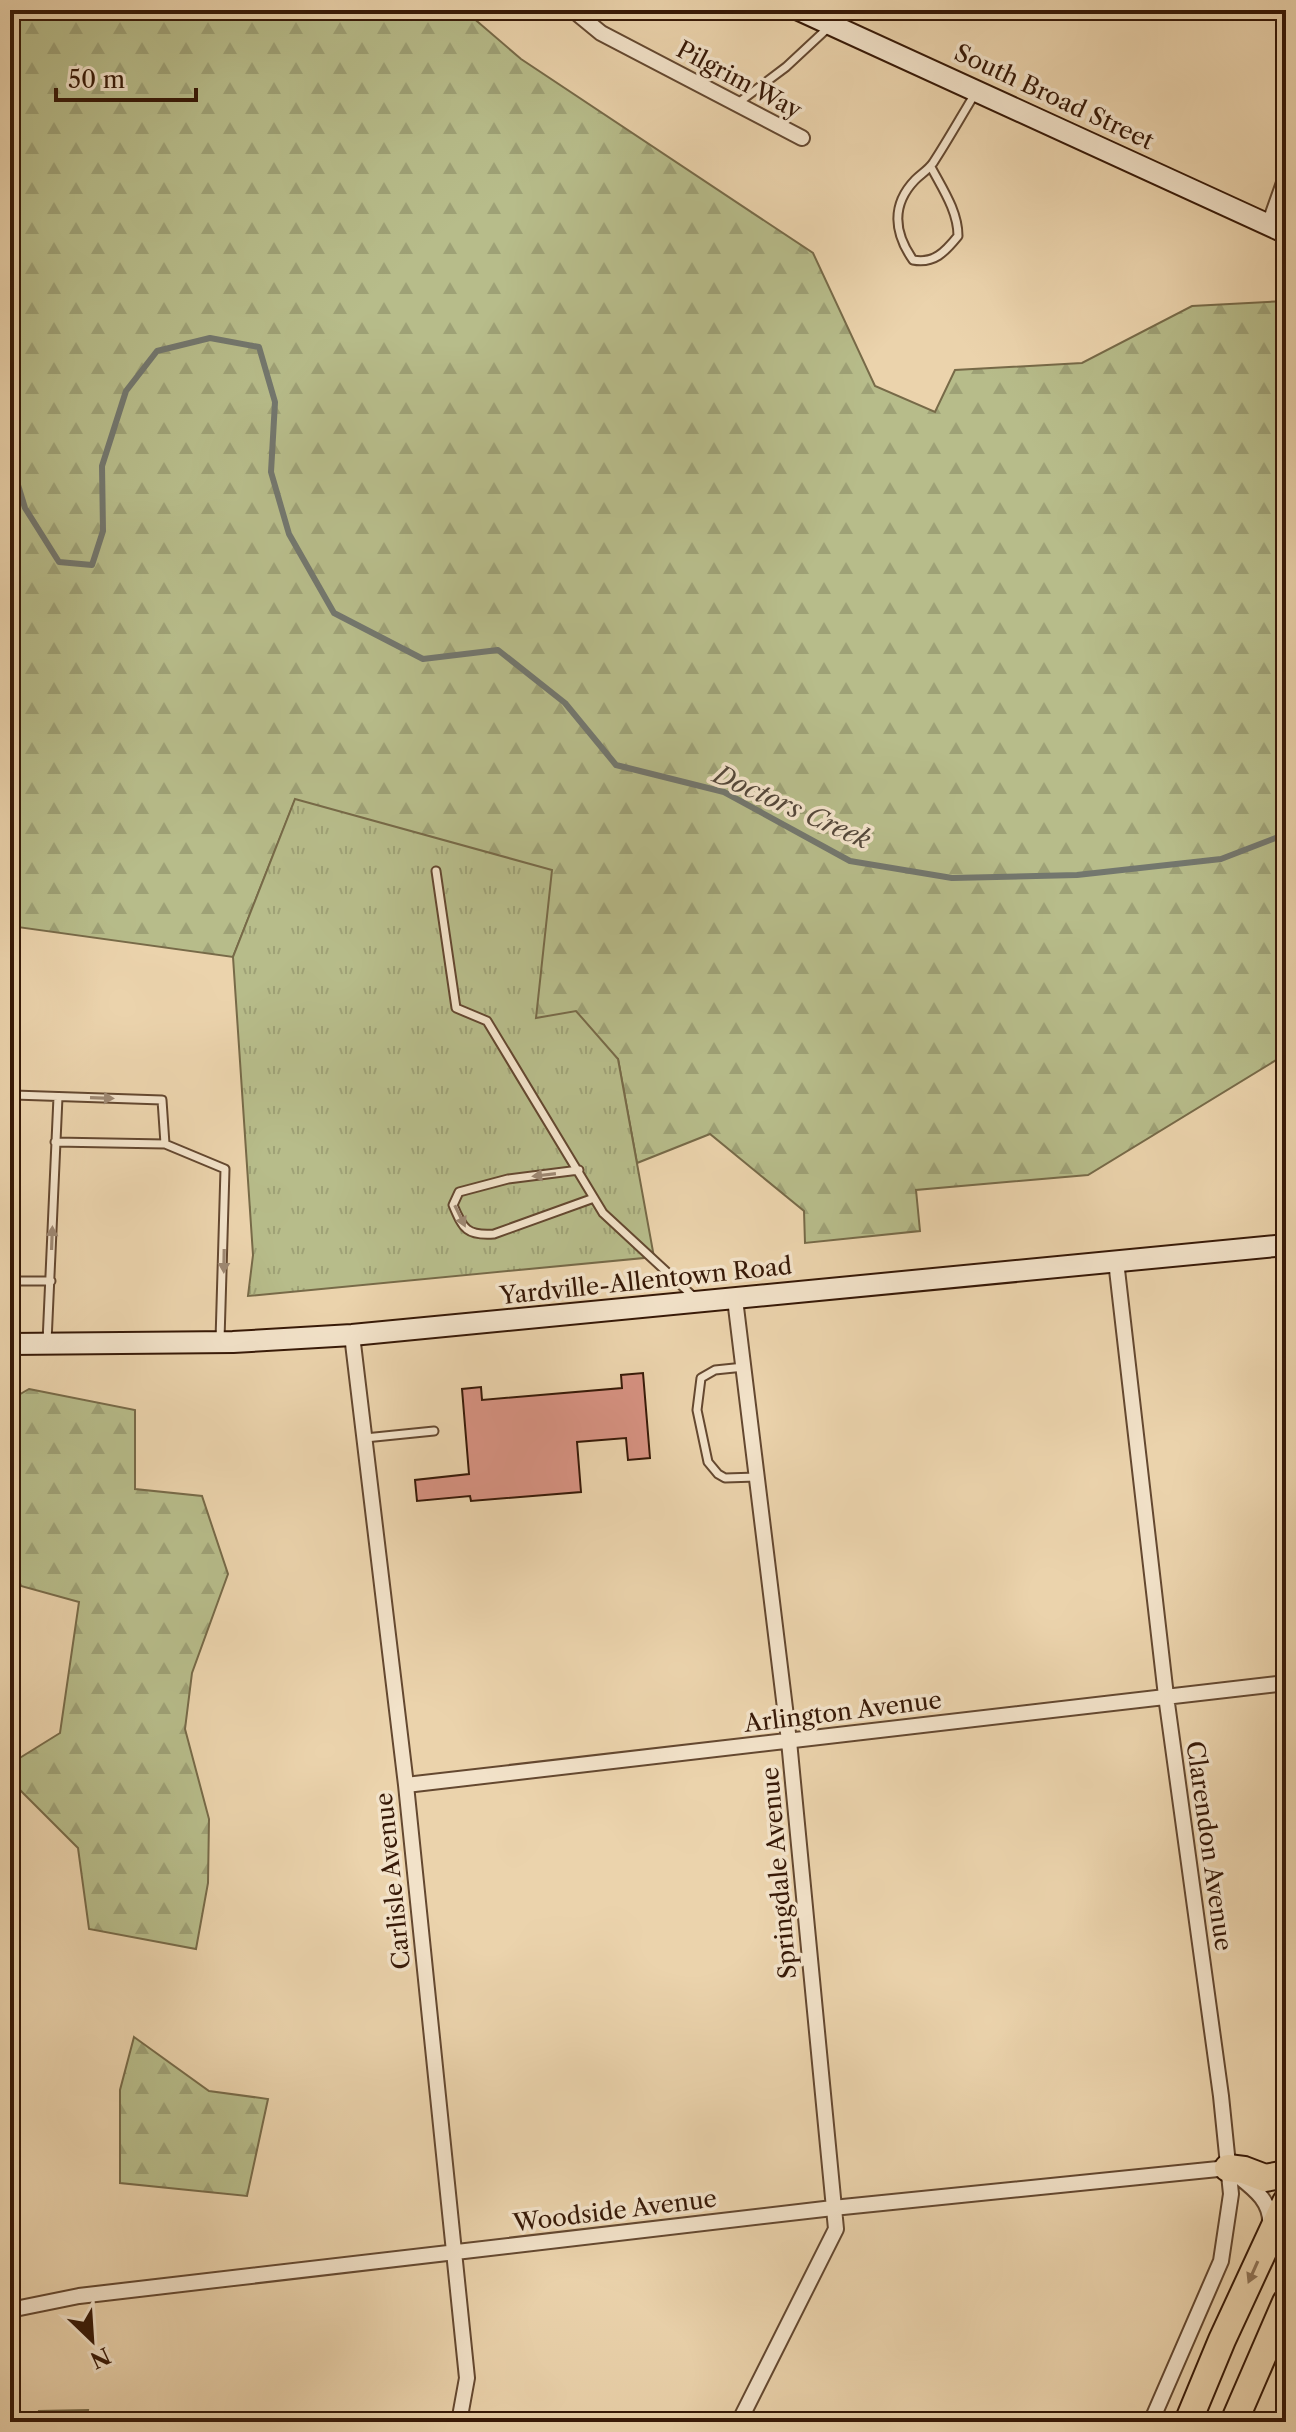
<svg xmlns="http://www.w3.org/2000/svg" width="1296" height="2432" viewBox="0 0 1296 2432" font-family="'Libre Caslon Text',serif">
<defs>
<pattern id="forest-firs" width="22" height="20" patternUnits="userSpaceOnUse" patternTransform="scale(2)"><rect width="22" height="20" fill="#b7bc8a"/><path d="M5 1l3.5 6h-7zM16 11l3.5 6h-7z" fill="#9ea176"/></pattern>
<pattern id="park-tufts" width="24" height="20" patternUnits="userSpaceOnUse" patternTransform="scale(2)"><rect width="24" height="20" fill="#b7bc8a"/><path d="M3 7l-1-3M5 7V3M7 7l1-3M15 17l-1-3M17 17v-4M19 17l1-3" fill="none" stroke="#9ea176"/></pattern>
</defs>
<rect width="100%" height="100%" fill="#ebd3ac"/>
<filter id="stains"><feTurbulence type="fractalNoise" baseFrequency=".0025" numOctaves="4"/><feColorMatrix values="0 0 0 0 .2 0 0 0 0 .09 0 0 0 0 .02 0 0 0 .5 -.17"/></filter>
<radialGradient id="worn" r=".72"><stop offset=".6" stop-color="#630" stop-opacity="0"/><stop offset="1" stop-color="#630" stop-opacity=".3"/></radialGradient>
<!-- forest -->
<path fill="url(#forest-firs)" stroke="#776a48" stroke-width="2" d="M 10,10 L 464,10 L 521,59 L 813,253 L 875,386 L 935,412 L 955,370 L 1082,363 L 1192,306 L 1286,301 L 1286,1054 L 1088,1175 L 916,1190 L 920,1231 L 805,1243 L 804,1211 L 710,1134 L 637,1163 L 618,1059 L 536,1019 L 295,800 L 233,957 L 10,926 Z
M 29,1389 L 135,1410 L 135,1489 L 202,1496 L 228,1574 L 192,1673 L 185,1729 L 209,1819 L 208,1883 L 196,1949 L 89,1929 L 78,1848 L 10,1780 L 10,1764 L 60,1733 L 79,1602 L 21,1586 L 10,1555 L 10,1400 Z
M 134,2037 L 209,2091 L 268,2099 L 247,2196 L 120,2183 L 120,2090 Z
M 88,2410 L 86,2422 L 40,2422 L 39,2411 Z"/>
<!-- park -->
<path fill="url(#park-tufts)" stroke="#776a48" stroke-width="2" d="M 295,799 L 552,870 L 536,1018 L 576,1011 L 618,1059 L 654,1257 L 248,1296 L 253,1255 L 233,957 Z"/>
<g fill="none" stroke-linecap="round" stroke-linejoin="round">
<!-- stream -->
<path stroke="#73776e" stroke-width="6" d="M 10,459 L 25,508 L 59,562 L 92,565 L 103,531 L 102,466 L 126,391 L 157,351 L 210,338 L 259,347 L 275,402 L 271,472 L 289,534 L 334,613 L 423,659 L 498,650 L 565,703 L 616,765 L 724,792 L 850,861 L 952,878 L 1077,875 L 1221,859 L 1286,834"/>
</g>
<!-- building -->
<path fill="#d79282" stroke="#371907" stroke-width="2" d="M 643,1373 L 650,1458 L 628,1460 L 626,1438 L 577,1442 L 581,1492 L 471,1501 L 470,1496 L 417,1501 L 415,1480 L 469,1474 L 462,1389 L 481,1387 L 482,1400 L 622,1388 L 621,1375 Z"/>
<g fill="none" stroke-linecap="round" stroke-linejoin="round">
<defs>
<path id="lane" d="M 738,103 L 786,67 L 830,26
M 931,167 C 942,188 958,211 958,236 C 945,252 934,264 913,260 C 894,233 891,205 915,180 C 921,174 928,170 933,163 C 948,140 962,115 976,92
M 436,871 L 456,1008 L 487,1021 L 603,1213 L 696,1299
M 55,1142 L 165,1144
M 579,1170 L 508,1179 L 459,1192 L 453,1205 C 463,1229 467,1236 494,1234 L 594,1198
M 10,1225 L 14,1095 L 162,1100 L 165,1144 L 225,1169 L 220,1340
M 10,1281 L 51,1281
M 47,1342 L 58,1097
M 744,1367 L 715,1370 L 701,1378 L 697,1410 L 708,1462 L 718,1474 L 725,1478 L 757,1477
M 365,1438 L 434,1431"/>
<path id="street" d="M 573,10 L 601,33 L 802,138
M 1269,225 L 1286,177
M 1116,1261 L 1166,1696 L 1221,2096 L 1231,2194 L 1221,2261 L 1151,2422
M 735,1299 L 789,1741 L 836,2229 L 739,2422
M 352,1335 L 406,1785 L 467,2378 L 459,2422
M 406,1785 L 1286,1683
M 10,2310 L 79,2296 L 833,2208 L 1228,2168 C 1248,2185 1273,2198 1270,2227"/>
<path id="secondary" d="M 799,10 L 1286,233
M 10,1344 L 233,1342 L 352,1335 L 1286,1245"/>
<path id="highway" d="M 1228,2168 L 1244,2170 L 1265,2178 L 1286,2174
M 1188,2422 L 1222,2340 L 1286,2202
M 1234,2422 L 1286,2302"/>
</defs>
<!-- lane casing -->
<use href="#lane" stroke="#644830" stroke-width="11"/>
<!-- street casing -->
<use href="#street" stroke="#644830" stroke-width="18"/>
<!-- secondary casing -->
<use href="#secondary" stroke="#371907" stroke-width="24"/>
<!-- highway casing -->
<use href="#highway" stroke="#371907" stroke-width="30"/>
<!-- lane -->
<use href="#lane" stroke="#f2e2c9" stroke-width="7"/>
<!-- street -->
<use href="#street" stroke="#f2e2c9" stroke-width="14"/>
<!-- secondary -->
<use href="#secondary" stroke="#f2e2c9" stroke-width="20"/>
<!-- highway -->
<use href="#highway" stroke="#ebd3ac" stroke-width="26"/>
</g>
<!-- one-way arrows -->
<defs><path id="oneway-solid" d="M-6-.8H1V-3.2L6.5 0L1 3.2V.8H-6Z" transform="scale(2)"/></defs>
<g fill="#9e8872">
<use href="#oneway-solid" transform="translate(102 1098) rotate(2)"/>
<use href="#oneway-solid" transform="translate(544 1175) rotate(173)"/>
<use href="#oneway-solid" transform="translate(460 1216) rotate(64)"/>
<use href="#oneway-solid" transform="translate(52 1238) rotate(-88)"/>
<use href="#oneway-solid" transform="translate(224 1261) rotate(91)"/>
</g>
<use fill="#91765a" href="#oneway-solid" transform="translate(1253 2272) rotate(114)"/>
<g text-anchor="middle" stroke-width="7" stroke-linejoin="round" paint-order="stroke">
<!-- street labels -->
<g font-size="24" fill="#371907" stroke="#f2e2c9">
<text transform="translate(739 80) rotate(28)" y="8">Pilgrim Way</text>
<text transform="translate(1054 97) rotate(25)" y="8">South Broad Street</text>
<text transform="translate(646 1281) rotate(-6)" y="8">Yardville-Allentown Road</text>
<text transform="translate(843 1712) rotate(-7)" y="8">Arlington Avenue</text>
<text transform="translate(1209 1846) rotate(82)" y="8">Clarendon Avenue</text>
<text transform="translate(779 1873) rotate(-95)" y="8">Springdale Avenue</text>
<text transform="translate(393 1881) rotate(-96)" y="8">Carlisle Avenue</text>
<text transform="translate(615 2211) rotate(-7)" y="8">Woodside Avenue</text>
</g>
<!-- water labels -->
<g font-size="26" font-style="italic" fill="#55483a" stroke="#f2e2c9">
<text transform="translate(792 807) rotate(24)" y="9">Doctors Creek</text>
</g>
</g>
<!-- margin -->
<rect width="1296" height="2432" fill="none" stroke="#ebd3ac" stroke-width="40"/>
<rect x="12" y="12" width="1272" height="2408" fill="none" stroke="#371907" stroke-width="4"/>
<rect x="20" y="20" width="1256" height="2392" fill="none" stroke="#371907" stroke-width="2"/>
<!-- north arrow -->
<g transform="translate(92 2340) rotate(155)" stroke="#f2e2c9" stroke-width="6" paint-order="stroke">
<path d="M0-6L14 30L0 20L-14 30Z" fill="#371907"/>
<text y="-12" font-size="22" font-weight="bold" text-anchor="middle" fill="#371907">N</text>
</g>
<!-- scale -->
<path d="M56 88v12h140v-12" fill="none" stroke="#371907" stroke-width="4"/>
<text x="68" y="88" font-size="24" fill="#371907" stroke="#f2e2c9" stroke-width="6" paint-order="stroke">50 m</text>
<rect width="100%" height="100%" filter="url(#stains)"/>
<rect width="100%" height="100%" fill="url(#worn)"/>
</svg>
